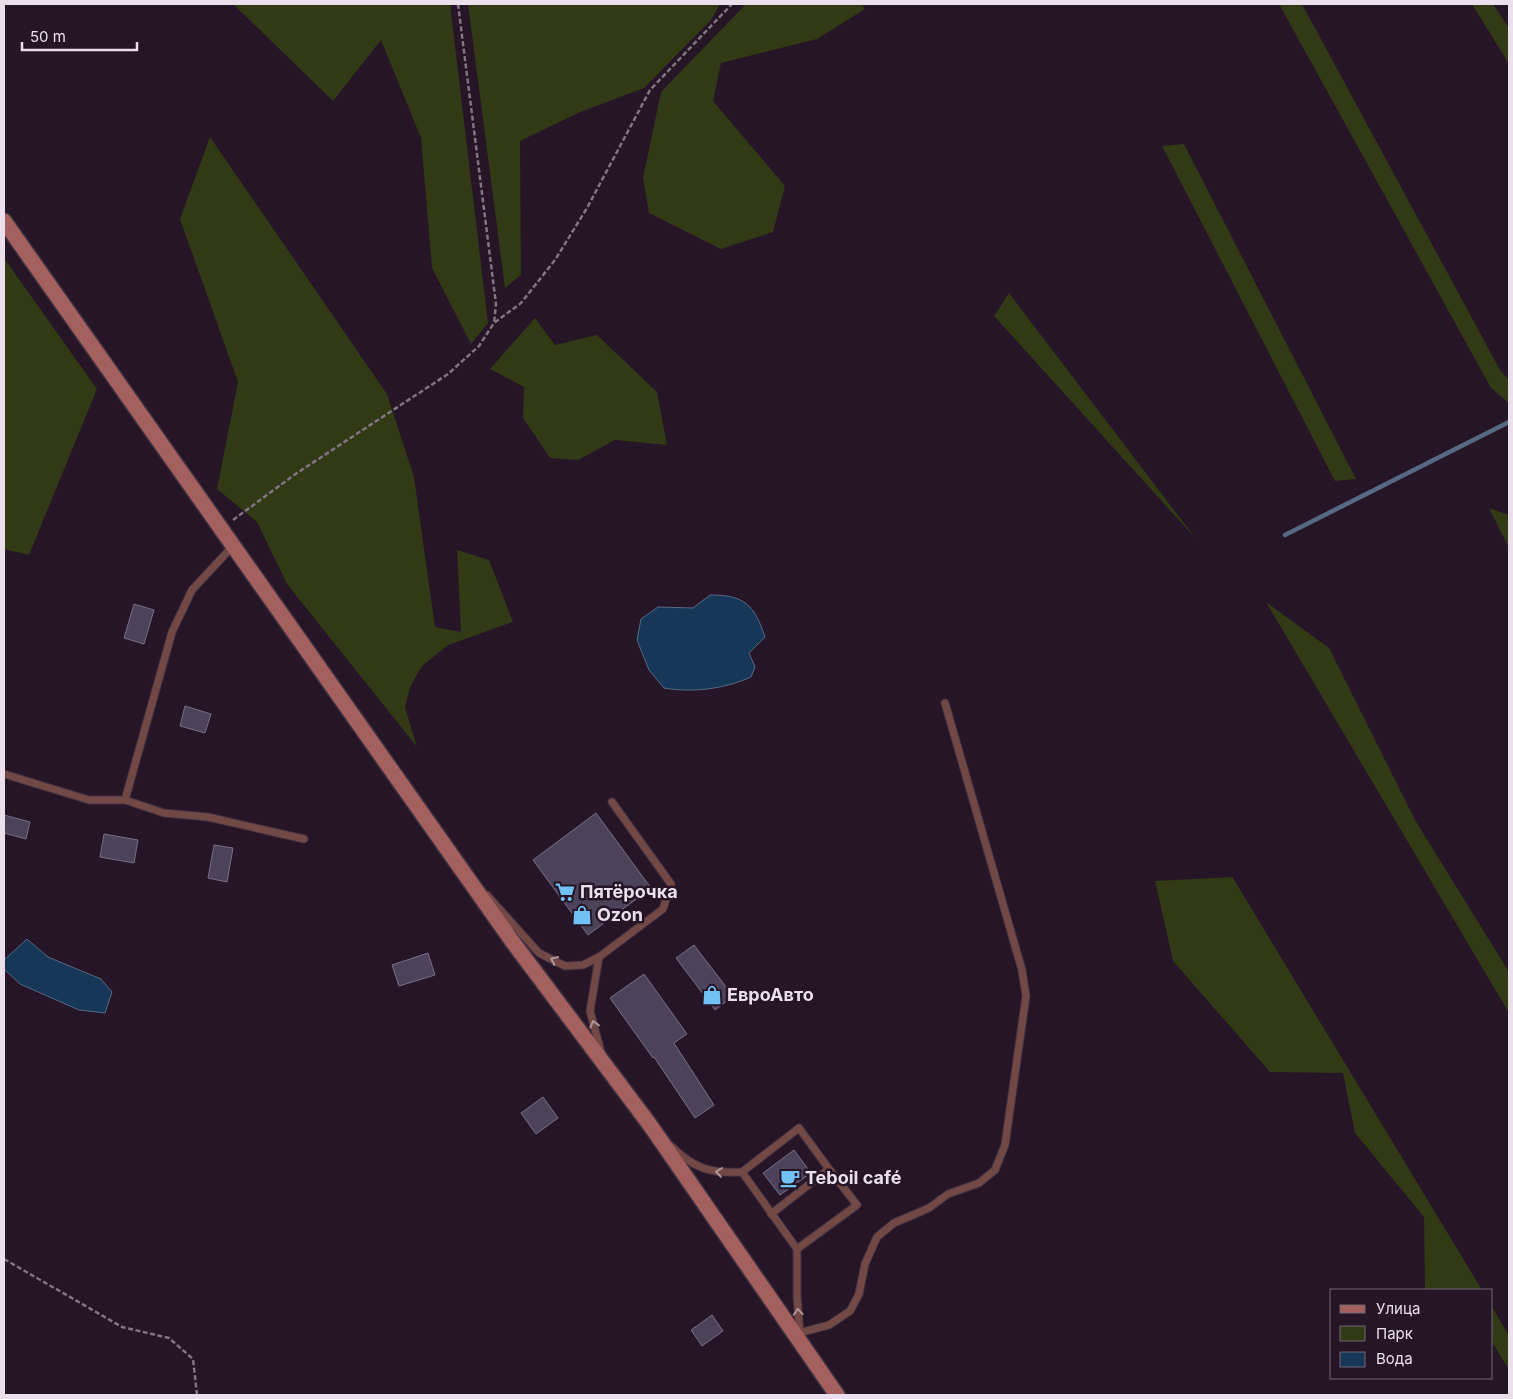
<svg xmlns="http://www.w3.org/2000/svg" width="1513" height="1399" viewBox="0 0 1513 1399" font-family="Inter,sans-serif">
<rect width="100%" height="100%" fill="#251527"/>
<!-- green -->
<path fill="#313915" d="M 233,4 L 450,4 L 488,323 L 471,344 L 432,268 L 421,138 L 381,40 L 333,101 Z
M 468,4 L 720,4 L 711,20 L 644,88 L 578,113 L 520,141 L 521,275 L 505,288 Z
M 746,4 L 862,4 L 865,9 L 817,39 L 721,63 L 713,101 L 785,186 L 773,232 L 721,249 L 649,213 L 643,178 L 661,92 Z
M 1279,4 L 1302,4 L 1500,370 L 1509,380 L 1509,403 L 1491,388 Z
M 1472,4 L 1493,4 L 1509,28 L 1509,64 Z
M 210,137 L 387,394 L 414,477 L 435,627 L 461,632 L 457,550 L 489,560 L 513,622 L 448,645 L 422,666 L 411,685 L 405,707 L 417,747 L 287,584 L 257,522 L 217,489 L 238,382 L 180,219 Z
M 1184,144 L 1356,479 L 1335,481 L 1162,146 Z
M 4,258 L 97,389 L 29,555 L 4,549 Z
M 1009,293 L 1196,539 L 994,316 Z
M 535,318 L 555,345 L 597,335 L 657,392 L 667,445 L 615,440 L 578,460 L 550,458 L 523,418 L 524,387 L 490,369 Z
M 1489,508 L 1509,515 L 1509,548 Z
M 1266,602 L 1329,648 L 1415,820 L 1509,972 L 1509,1013 Z
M 1233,877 L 1233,878 L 1482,1290 L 1425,1290 L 1424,1217 L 1355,1133 L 1343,1073 L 1270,1072 L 1173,961 L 1155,881 Z
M 1492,1307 L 1509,1336 L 1509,1370 L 1492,1342 Z"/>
<!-- water -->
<path fill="#173758" stroke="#566984" d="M 710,595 C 744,595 754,604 765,637 L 749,653 L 755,667 L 751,677 C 724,689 693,693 664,688 L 649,670 L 637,640 L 641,619 L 658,607 L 693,608 Z
M 27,939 L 48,957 L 101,979 L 112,992 L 105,1013 L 79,1010 L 20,984 L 4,969 L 4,960 Z"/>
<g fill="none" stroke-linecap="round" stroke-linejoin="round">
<!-- stream -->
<path stroke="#566984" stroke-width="4.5" d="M 1285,535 L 1509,422"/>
</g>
<!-- building -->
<path fill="#4c425a" stroke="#786e87" d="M 134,604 L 154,610 L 144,644 L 124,638 Z
M 185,706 L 211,714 L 205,733 L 180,726 Z
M 596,813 L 651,888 L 588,935 L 533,860 Z
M 4,815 L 30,822 L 26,839 L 4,833 Z
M 104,834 L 138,840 L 134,863 L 100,857 Z
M 214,845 L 233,848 L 227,882 L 208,878 Z
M 694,945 L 733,996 L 715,1010 L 676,958 Z
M 428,953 L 435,975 L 399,986 L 392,965 Z
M 644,974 L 687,1034 L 674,1043 L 714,1105 L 695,1118 L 654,1057 L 653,1058 L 610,998 Z
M 543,1097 L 558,1118 L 536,1134 L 521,1113 Z
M 794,1150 L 811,1173 L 780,1195 L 763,1173 Z
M 712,1315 L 723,1331 L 702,1346 L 691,1330 Z"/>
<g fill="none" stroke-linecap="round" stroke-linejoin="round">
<defs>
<path id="lane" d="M 4,774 L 89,800 L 125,800 L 164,813 L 208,817 L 304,839
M 125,800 L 172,632 L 192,590 L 232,547
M 487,895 L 539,953 L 565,966 L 583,965 L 599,957 L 663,909 L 671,884 L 612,802
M 599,957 L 590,1011 L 601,1052
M 671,1146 C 693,1168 711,1174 742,1172 L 797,1249 L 797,1296 L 800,1335
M 742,1172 L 799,1128 L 829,1169
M 771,1214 L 829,1169 L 857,1205 L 797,1249
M 799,1333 L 829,1325 L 850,1311 L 859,1294 L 865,1264 L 877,1237 L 894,1223 L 929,1208 L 948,1194 L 979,1183 L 995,1170 L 1005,1145 L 1026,996 L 1022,970 L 945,703"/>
<path id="secondary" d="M 4,221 L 512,941 L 650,1125 L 837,1395"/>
</defs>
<!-- lane casing -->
<use href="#lane" stroke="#413142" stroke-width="9"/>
<!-- secondary casing -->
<use href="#secondary" stroke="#413142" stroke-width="18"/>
<!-- path -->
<path stroke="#827483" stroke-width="2.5" stroke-dasharray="5 2.5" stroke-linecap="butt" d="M 458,4 L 496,304 L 494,323
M 233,520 L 294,475 L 448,374 L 479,346 L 494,323 L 521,303 L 555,260 L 587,208 L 650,90 L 732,4
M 4,1259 L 122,1327 L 169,1338 L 193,1359 L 197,1395"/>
<!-- lane -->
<use href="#lane" stroke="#724845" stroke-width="7"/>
<!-- secondary -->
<use href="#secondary" stroke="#a3605d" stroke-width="15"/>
</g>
<!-- one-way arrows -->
<defs><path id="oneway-chevron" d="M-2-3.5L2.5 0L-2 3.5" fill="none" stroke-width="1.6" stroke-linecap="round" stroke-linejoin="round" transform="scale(1.25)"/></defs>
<g stroke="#ae9498">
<use href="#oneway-chevron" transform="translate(554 960) rotate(-155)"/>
<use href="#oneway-chevron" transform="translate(594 1024) rotate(-104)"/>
<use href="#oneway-chevron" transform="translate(719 1172) rotate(-172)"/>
<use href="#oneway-chevron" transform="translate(798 1312) rotate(-94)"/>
</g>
<!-- icons -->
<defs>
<symbol id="supermarket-bare" viewBox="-9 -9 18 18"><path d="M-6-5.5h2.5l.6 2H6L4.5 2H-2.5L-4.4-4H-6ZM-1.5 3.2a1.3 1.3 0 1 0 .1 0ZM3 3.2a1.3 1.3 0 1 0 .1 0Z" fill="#71c1f5" stroke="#251527" stroke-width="2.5" paint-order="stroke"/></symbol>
<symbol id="shop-bare" viewBox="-9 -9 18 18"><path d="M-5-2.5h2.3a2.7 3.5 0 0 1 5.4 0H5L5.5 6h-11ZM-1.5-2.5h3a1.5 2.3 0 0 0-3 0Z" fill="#71c1f5" stroke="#251527" stroke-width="2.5" paint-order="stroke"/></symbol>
<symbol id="cafe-bare" viewBox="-9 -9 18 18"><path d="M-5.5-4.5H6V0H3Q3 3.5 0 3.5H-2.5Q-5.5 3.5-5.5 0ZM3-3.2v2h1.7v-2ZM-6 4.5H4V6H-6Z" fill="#71c1f5" stroke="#251527" stroke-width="2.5" paint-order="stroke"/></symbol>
</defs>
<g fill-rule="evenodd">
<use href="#supermarket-bare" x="551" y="878" width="28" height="28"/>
<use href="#shop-bare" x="568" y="901" width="28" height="28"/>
<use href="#shop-bare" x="698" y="981" width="28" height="28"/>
<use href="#cafe-bare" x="776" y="1164" width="28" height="28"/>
</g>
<g text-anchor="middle" stroke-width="5" stroke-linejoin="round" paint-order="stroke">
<!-- poi labels -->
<g font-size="18" font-weight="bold" fill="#eadfeb" stroke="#251527" text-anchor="start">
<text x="580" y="898">Пятёрочка</text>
<text x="597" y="921">Ozon</text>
<text x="727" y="1001">ЕвроАвто</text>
<text x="805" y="1184">Teboil café</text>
</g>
</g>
<!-- border -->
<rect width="1513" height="1399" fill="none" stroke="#eadfeb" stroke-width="10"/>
<!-- legend -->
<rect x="1330" y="1289" width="162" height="90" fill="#251527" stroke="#746675"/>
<rect x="1340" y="1305" width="25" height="8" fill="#a3605d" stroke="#746675"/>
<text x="1376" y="1314" font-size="15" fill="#eadfeb">Улица</text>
<rect x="1340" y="1326" width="25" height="15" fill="#313915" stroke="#746675"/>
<text x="1376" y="1339" font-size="15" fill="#eadfeb">Парк</text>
<rect x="1340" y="1352" width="25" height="15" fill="#173758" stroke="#746675"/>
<text x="1376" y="1364" font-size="15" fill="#eadfeb">Вода</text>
<!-- scale -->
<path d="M22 42v8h115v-8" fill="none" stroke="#eadfeb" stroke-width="2.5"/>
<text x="30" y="42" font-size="15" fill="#eadfeb" stroke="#251527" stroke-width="4" paint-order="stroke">50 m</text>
</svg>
